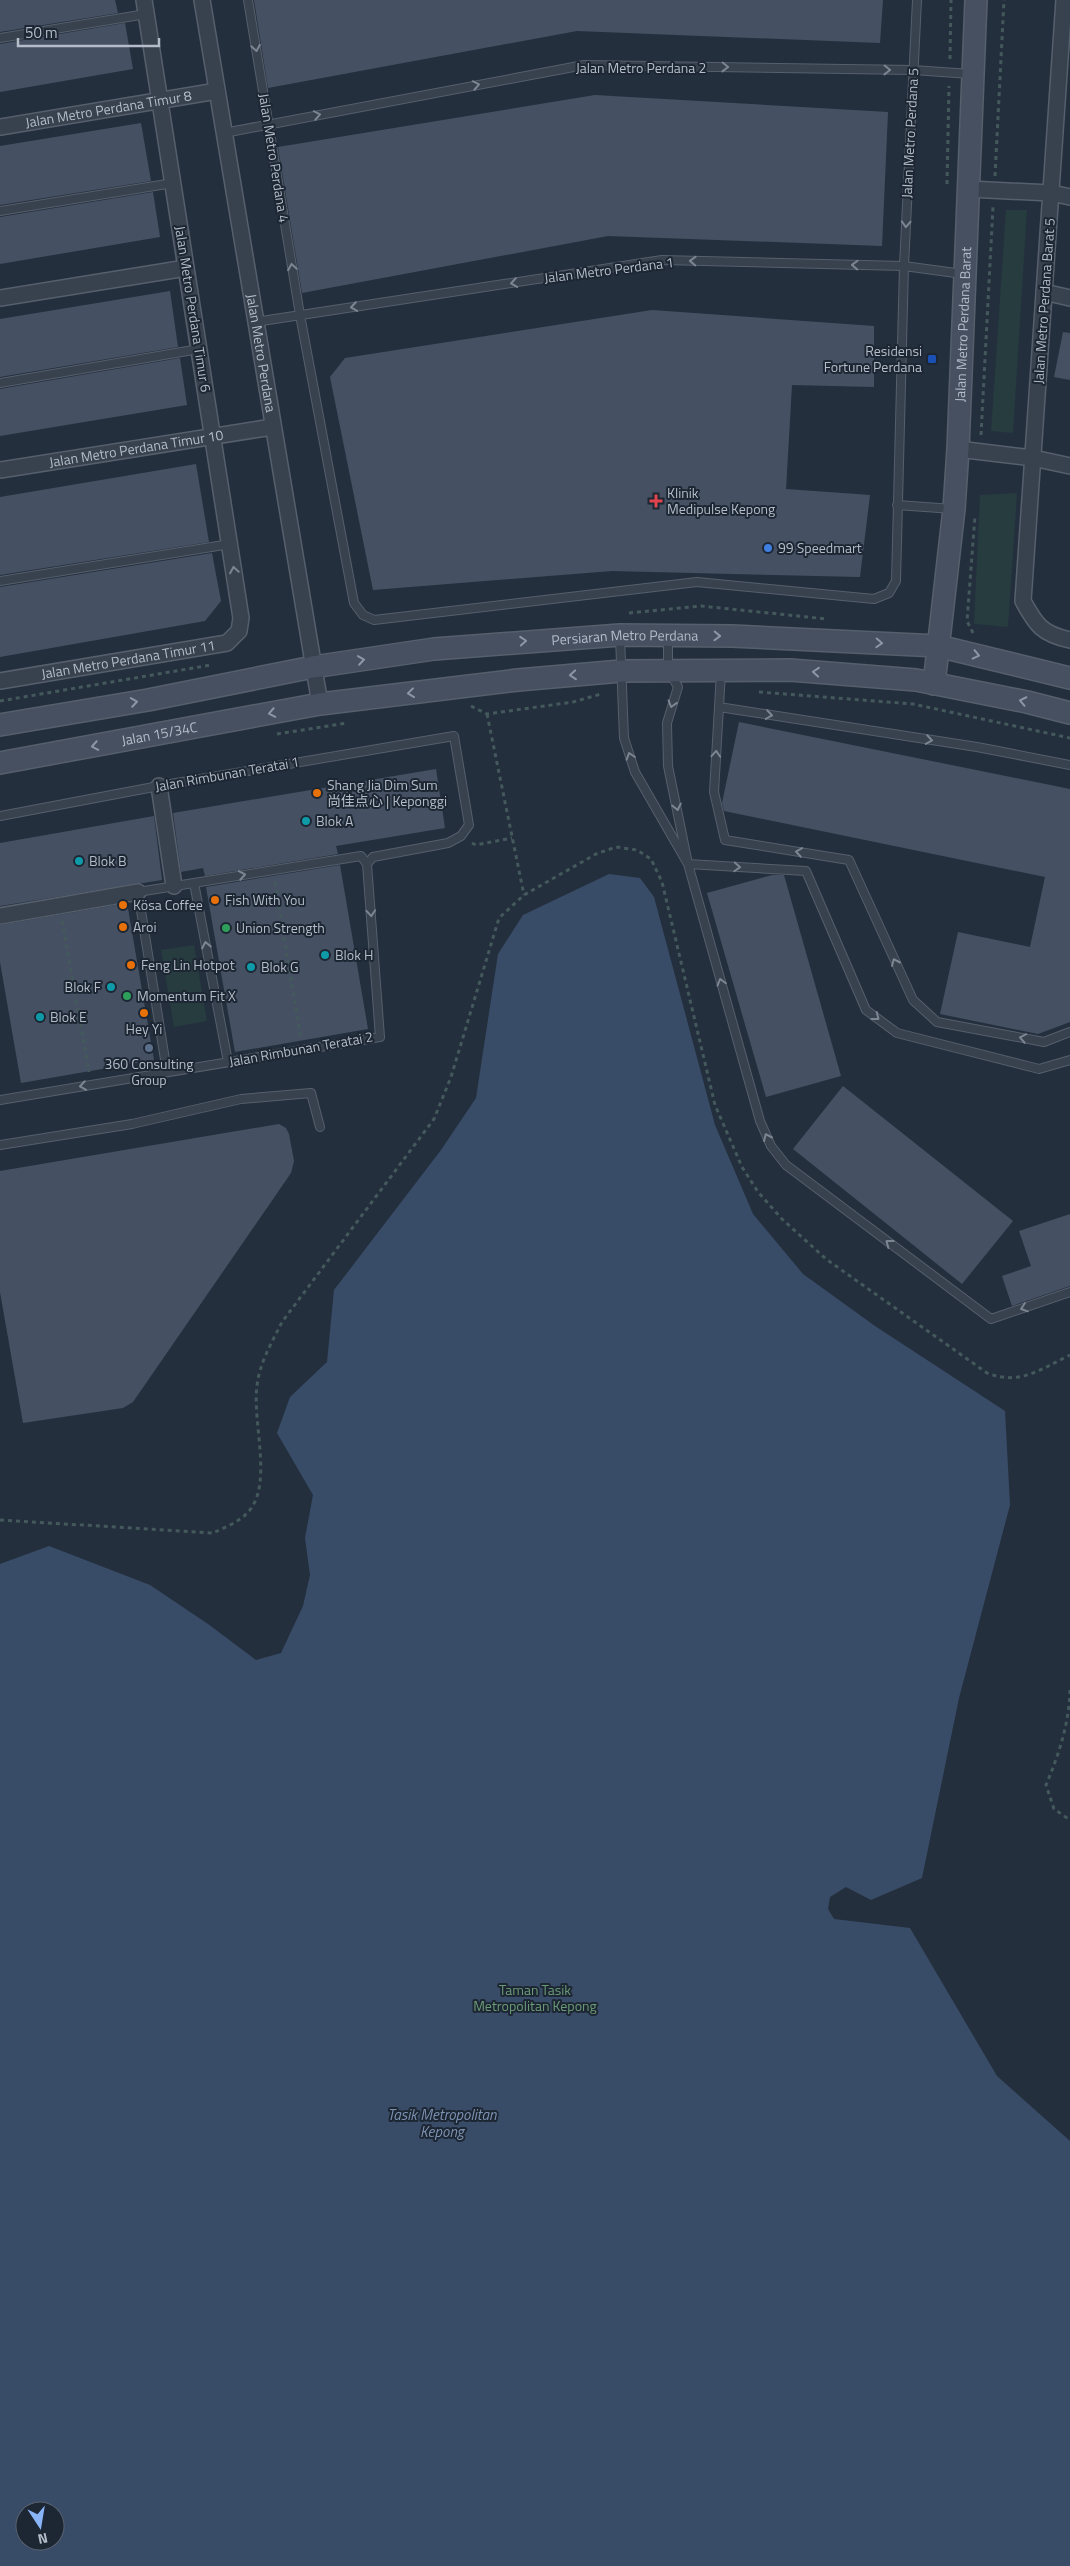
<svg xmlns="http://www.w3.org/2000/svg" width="1070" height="2566" viewBox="0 0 1070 2566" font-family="'Titillium Web','Noto Sans SC',sans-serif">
<rect width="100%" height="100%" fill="#242f3e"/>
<!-- green -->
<path fill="#263c3f" d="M 1006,210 L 1027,210 L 1013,433 L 991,431 Z
M 1017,493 L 1008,627 L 974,624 L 980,495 Z
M 194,945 L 207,1021 L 174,1027 L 161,950 Z"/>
<!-- water -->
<path fill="#394c67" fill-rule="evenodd" d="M 609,874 L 640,878 L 654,897 L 715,1125 L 753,1214 L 803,1274 L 875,1326 L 1005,1411 L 1010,1505 L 959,1698 L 922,1878 L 871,1900 L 846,1887 L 830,1897 L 828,1909 L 834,1919 L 910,1928 L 997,2076 L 1070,2141 L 1070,2566 L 0,2566 L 0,1564 L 49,1546 L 150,1585 L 208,1624 L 256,1660 L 281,1653 L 303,1606 L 310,1575 L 305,1538 L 313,1495 L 277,1433 L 290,1397 L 327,1362 L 334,1290 L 441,1150 L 476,1098 L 498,954 L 523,915 ZM 25,2511 L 55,2511 L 55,2541 L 25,2541 Z"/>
<!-- building -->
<path fill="#455162" d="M 0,0 L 115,0 L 118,13 L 0,32 Z
M 254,0 L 883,0 L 880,43 L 577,31 L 268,88 Z
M 125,23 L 133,69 L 0,92 L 0,44 Z
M 595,95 L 888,112 L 882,246 L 608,236 L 302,293 L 278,147 Z
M 141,123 L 151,181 L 0,205 L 0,146 Z
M 153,192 L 160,237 L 0,264 L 0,217 Z
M 170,291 L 178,347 L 0,377 L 0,319 Z
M 652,310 L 874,326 L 874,387 L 792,385 L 786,489 L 870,495 L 860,577 L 612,571 L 373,590 L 330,377 L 345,358 Z
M 1063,332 L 1070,333 L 1070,380 L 1054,377 Z
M 180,358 L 187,405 L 0,436 L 0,389 Z
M 196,464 L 209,542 L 0,575 L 0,497 Z
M 212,553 L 221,601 L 205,621 L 0,657 L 0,587 Z
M 739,722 L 1070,789 L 1070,1022 L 1038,1034 L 940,1014 L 958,932 L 1030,947 L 1045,877 L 724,811 L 722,803 Z
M 436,769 L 445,828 L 336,846 L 338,854 L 205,876 L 203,868 L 181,872 L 173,813 Z
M 154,816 L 162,880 L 0,906 L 0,843 Z
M 340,865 L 368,1029 L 235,1052 L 206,887 Z
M 772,875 L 784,875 L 841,1076 L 766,1097 L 707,893 Z
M 127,903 L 154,1060 L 21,1083 L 0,962 L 0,925 Z
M 843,1086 L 1013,1221 L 962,1284 L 793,1149 Z
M 279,1124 L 286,1128 L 289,1134 L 294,1161 L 291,1173 L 133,1402 L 123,1408 L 23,1423 L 0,1292 L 0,1171 Z
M 1070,1214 L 1070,1286 L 1012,1306 L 1002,1276 L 1031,1266 L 1019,1231 Z"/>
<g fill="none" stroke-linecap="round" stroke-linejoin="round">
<defs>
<path id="lane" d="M 248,0 L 300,315 L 354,603 L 363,615 L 374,620 L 697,582 L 874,599 L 889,593 L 896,581 L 904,266 L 917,0
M 0,38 L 146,14
M 224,133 L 584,65 L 913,70 L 971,74
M 0,211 L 173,183
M 255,322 L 662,260 L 904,266 L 963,274
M 0,383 L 199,349
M 897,505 L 953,509
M 0,581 L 230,544
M 620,637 L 624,738 L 635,772 L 688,864 L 668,766 L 667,723 L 678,687 L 668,669 L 668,637
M 719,707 L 721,671
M 1070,765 L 977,747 L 719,707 L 714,792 L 725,840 L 849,860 L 913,1000 L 937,1022 L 1044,1042 L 1070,1032
M 0,816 L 159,786 L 454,736 L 469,825 L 461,836 L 448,843 L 373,857 L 367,864 L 380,1037 L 0,1100
M 194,883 L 228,1062
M 1070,1060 L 1039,1069 L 897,1033 L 866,1010 L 806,871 L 688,864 L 760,1121 L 771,1146 L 786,1165 L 991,1319 L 1070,1292
M 167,1072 L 138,892 L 361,856 L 367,864
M 0,1145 L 132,1124 L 241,1099 L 311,1093 L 320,1127"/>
<g id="street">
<path id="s1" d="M 202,0 L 320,704"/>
<path d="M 1064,0 L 1023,601 C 1036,625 1042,634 1070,640"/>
<path id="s2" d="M 0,127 L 217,91"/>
<path d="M 969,189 L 1051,193 L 1070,197"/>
<path d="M 1044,292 L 1070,298"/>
<path d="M 0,298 L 186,268"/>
<path d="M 958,449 L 1033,458 L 1070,466"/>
<path id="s3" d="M 0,470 L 272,427"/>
<path id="s4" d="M 0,681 L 227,643 L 239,631 L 241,618 L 144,0"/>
<path d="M 159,786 L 174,886"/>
<path d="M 0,916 L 138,892"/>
</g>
<g id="secondary">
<path id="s5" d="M 934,684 L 954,509 L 958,449 L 976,0"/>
<path id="s6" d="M 0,725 L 148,700 L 313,667 L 434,649 L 620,635 L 732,636 L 938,646 L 1070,678"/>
<path id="s7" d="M 0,763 L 320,704 L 518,680 L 621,671 L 790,670 L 916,680 L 1027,702 L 1070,713"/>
</g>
</defs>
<!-- lane casing -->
<use href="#lane" stroke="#565f6c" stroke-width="10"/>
<!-- street casing -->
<use href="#street" stroke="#565f6c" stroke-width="18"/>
<!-- secondary casing -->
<use href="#secondary" stroke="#565f6c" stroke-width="24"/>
<!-- path -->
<path stroke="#44595c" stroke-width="3" stroke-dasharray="4 4" stroke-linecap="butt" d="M 950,59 L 951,0
M 995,176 L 1004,0
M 947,184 L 949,86
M 981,435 L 993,207
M 629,613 L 701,606 L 827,619
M 973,633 L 967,621 L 975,516
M 759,692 L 913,704 L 1070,738
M 0,701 L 211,665
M 471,706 L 487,714 L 573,702 L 601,694
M 487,714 L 524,895
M 277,734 L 347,723
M 472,843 L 476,845 L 512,838
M 275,882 L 301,1039
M 62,921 L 89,1072
M 0,1520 L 213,1533 C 225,1527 240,1522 249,1511 C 273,1483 252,1422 257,1386 C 259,1364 272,1342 282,1322 L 434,1119 L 451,1077 L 499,918 L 524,895 L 596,854 L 616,847 L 637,850 L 651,859 L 662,882 L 715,1105 L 742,1167 L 758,1192 L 782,1219 L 826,1259 L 987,1373 C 1020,1386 1041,1369 1070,1355
M 1070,1690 C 1069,1724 1059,1754 1046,1785 L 1054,1809 L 1070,1820"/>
<!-- lane -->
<use href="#lane" stroke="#38414e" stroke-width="8"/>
<!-- street -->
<use href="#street" stroke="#38414e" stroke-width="15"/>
<!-- secondary -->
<use href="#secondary" stroke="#465061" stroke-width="21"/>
</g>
<!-- one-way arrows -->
<defs><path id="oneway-chevron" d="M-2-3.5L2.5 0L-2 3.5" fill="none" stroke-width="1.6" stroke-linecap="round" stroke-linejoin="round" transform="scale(1.25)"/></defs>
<g stroke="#7c8592">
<use href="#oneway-chevron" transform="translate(256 48) rotate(80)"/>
<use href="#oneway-chevron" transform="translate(725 67) rotate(1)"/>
<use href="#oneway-chevron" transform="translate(887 70) rotate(1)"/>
<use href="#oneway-chevron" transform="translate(476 85) rotate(-11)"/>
<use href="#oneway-chevron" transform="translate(317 115) rotate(-11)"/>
<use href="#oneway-chevron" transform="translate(906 224) rotate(93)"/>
<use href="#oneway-chevron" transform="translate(693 261) rotate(-178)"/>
<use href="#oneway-chevron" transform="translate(855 265) rotate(-178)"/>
<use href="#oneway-chevron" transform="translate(292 267) rotate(-99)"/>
<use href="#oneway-chevron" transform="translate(514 283) rotate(171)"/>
<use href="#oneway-chevron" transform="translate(354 307) rotate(171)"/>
<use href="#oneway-chevron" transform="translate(234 570) rotate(-99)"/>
<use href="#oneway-chevron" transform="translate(672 704) rotate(107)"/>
<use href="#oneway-chevron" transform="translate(769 715) rotate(9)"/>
<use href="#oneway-chevron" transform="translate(929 740) rotate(9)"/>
<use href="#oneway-chevron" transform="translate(716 754) rotate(-86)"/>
<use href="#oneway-chevron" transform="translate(630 756) rotate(-108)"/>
<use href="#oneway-chevron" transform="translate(677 807) rotate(78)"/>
<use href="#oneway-chevron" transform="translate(799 852) rotate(-171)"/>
<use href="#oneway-chevron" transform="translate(737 867) rotate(3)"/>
<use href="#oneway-chevron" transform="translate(242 875) rotate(-10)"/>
<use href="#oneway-chevron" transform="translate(371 913) rotate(86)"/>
<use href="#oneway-chevron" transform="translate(206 945) rotate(-101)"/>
<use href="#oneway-chevron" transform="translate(895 962) rotate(-114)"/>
<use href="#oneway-chevron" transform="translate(721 982) rotate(-106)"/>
<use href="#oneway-chevron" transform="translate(876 1017) rotate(38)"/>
<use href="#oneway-chevron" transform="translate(1023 1038) rotate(-169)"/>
<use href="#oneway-chevron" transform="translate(83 1086) rotate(171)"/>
<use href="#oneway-chevron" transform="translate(767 1137) rotate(-114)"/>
<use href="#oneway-chevron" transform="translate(889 1243) rotate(-143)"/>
<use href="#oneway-chevron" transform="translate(1024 1308) rotate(161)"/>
</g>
<g stroke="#8e96a5">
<use href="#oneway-chevron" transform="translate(717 636) rotate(2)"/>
<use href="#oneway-chevron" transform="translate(523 641) rotate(-4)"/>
<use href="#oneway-chevron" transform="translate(879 643) rotate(3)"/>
<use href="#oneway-chevron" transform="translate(976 655) rotate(13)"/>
<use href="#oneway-chevron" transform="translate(361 660) rotate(-8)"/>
<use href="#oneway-chevron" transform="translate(816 672) rotate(-175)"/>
<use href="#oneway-chevron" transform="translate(573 675) rotate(175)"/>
<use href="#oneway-chevron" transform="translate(411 693) rotate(173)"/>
<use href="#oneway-chevron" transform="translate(1023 701) rotate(-168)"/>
<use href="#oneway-chevron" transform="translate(134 702) rotate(-9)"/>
<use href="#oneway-chevron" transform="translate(272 713) rotate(169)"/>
<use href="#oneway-chevron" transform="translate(95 746) rotate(170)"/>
</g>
<!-- markers -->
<rect fill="#1a4fb4" stroke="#1d2633" stroke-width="2" x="927" y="354" width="10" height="10" rx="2.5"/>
<path fill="#e0444e" stroke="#1d2633" stroke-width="2" d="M653.5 493.5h5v5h5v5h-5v5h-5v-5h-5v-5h5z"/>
<circle fill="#3f7fe0" stroke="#1d2633" stroke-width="2" cx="768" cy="548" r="5"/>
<g fill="#e8710a" stroke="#1d2633" stroke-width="2">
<circle cx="317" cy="793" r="5"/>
<circle cx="215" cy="900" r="5"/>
<circle cx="123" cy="905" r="5"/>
<circle cx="123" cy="927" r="5"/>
<circle cx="131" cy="965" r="5"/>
<circle cx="144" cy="1013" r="5"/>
</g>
<g fill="#0f9aa8" stroke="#1d2633" stroke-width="2">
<circle cx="306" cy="821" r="5"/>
<circle cx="79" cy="861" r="5"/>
<circle cx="325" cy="955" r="5"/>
<circle cx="251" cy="967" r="5"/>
<circle cx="111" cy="987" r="5"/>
<circle cx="40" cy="1017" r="5"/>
</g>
<g fill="#2e9e5b" stroke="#1d2633" stroke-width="2">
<circle cx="226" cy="928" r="5"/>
<circle cx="127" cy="996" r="5"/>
</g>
<circle fill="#5c6f8a" stroke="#1d2633" stroke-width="2" cx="149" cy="1048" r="5"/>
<g text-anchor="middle" stroke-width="4" stroke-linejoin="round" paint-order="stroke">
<!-- street labels -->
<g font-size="14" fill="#b4bcc9" stroke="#1d2633">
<text x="641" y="73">Jalan Metro Perdana 2</text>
<text dy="5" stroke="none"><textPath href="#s2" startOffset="110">Jalan Metro Perdana Timur 8</textPath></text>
<text transform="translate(910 133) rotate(-87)" y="5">Jalan Metro Perdana 5</text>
<text transform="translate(274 158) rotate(81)" y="5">Jalan Metro Perdana 4</text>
<text transform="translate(609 270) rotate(-7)" y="5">Jalan Metro Perdana 1</text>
<text transform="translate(1044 301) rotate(-86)" y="5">Jalan Metro Perdana Barat 5</text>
<text transform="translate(193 309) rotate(81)" y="5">Jalan Metro Perdana Timur 6</text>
<text dy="5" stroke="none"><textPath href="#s5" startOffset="361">Jalan Metro Perdana Barat</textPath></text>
<text dy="5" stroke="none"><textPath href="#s1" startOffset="358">Jalan Metro Perdana</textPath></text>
<text dy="5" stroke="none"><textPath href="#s3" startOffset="138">Jalan Metro Perdana Timur 10</textPath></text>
<text dy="5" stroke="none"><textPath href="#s6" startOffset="632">Persiaran Metro Perdana</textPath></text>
<text dy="5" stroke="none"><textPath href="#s4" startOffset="130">Jalan Metro Perdana Timur 11</textPath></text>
<text dy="5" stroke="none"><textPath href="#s7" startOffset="162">Jalan 15/34C</textPath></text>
<text transform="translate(227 774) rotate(-10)" y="5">Jalan Rimbunan Teratai 1</text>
<text transform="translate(301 1049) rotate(-10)" y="5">Jalan Rimbunan Teratai 2</text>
</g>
<!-- poi labels -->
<g font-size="14" fill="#b4bcc9" stroke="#1d2633" text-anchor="start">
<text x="922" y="356" text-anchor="end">Residensi<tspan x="922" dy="16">Fortune Perdana</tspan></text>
<text x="667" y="498">Klinik<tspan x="667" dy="16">Medipulse Kepong</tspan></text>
<text x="778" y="553">99 Speedmart</text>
<text x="327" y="790">Shang Jia Dim Sum<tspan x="327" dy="16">尚佳点心 | Keponggi</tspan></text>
<text x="316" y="826">Blok A</text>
<text x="89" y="866">Blok B</text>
<text x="225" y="905">Fish With You</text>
<text x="133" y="910">Kösa Coffee</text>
<text x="133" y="932">Aroi</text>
<text x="236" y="933">Union Strength</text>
<text x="335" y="960">Blok H</text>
<text x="141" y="970">Feng Lin Hotpot</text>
<text x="261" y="972">Blok G</text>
<text x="101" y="992" text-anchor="end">Blok F</text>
<text x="137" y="1001">Momentum Fit X</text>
<text x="50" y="1022">Blok E</text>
<text x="144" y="1034" text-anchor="middle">Hey Yi</text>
<text x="149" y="1069" text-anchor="middle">360 Consulting<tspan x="149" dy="16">Group</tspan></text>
</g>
<!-- park labels -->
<g font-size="14" fill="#6b9a76" stroke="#1d2633">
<text x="535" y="1995">Taman Tasik<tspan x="535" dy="16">Metropolitan Kepong</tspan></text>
</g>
<!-- water labels -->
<g font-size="15" font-style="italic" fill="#7c92b1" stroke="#1d2633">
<text x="442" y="2120">Tasik Metropolitan<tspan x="442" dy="17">Kepong</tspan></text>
</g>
</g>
<!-- north arrow -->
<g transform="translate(40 2526) rotate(168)"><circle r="24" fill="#1d2633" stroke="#59626f"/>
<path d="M0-4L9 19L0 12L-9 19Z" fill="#8ab4f8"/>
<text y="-8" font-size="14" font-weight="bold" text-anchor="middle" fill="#b4bcc9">N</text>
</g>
<!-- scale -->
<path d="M18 38v8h141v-8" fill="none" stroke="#b4bcc9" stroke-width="2.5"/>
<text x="25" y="38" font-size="15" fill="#b4bcc9" stroke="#1d2633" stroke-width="4" paint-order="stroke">50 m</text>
</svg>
